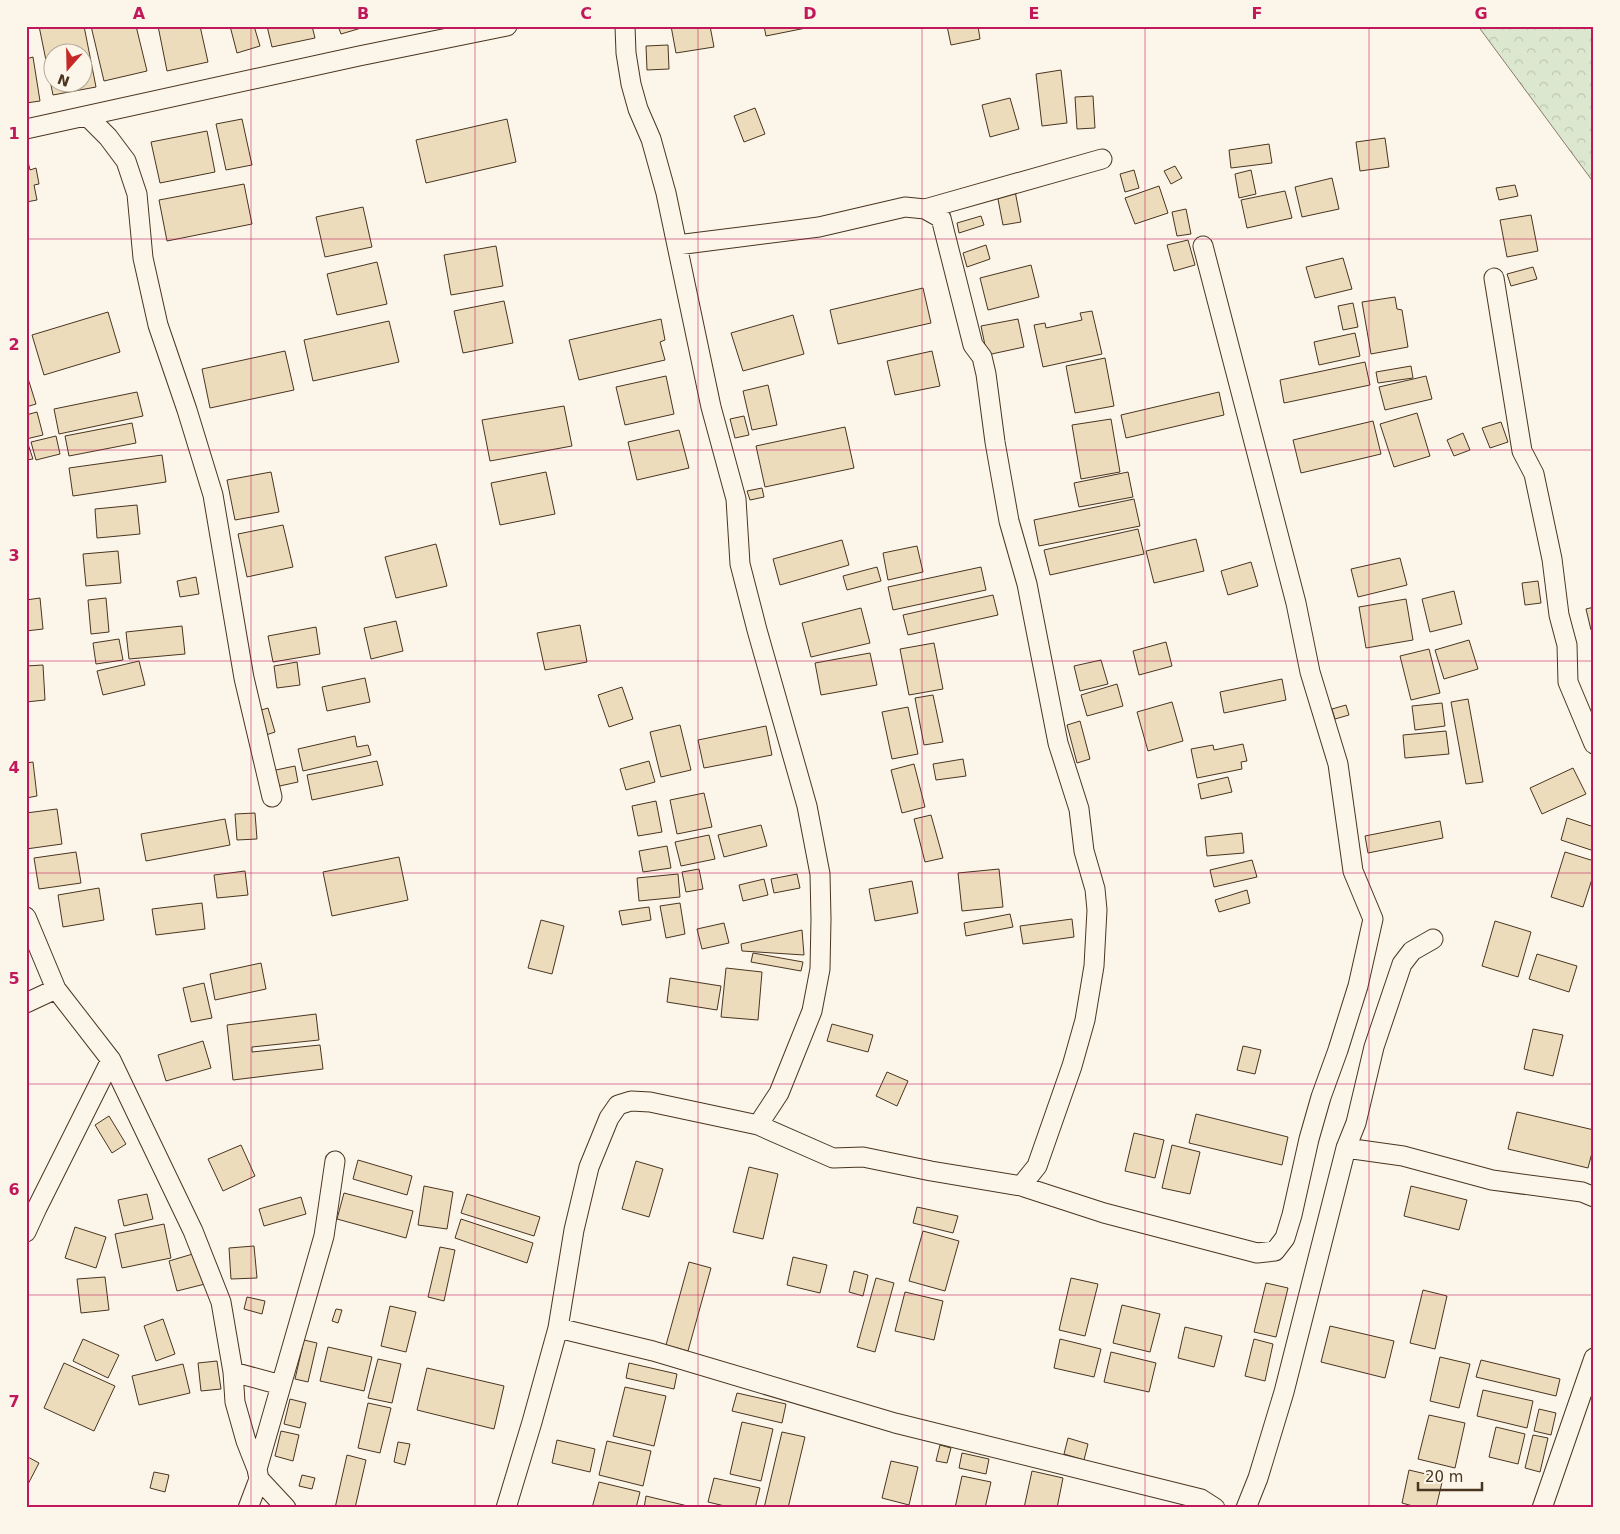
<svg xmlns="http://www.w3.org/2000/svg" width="1620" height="1534" viewBox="0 0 1620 1534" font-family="'DejaVu Sans',sans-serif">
<defs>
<pattern id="forest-crowns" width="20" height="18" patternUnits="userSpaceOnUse" patternTransform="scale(1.25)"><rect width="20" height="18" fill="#dce7d0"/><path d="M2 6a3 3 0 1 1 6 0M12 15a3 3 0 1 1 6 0" fill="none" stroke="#bec7b2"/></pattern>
</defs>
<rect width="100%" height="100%" fill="#fbf6e9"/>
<!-- forest -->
<path fill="url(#forest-crowns)" stroke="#887966" d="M 1478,26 L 1594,26 L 1594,183 Z"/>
<!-- building -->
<path fill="#ecdcbc" stroke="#4a3520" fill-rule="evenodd" d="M 39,26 L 84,26 L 96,87 L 53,95 ZM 52,52 L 82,52 L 82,82 L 52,82 Z
M 91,26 L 136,26 L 147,71 L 104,81 Z
M 158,26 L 200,26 L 208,62 L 167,71 Z
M 230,26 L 254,26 L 260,46 L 237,53 Z
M 267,26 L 312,26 L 315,38 L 272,47 Z
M 338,26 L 368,26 L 341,34 Z
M 671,26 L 710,26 L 714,47 L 676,53 Z
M 764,26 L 805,26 L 806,28 L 766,36 Z
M 947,26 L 978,26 L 980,39 L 951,45 Z
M 668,45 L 669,69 L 647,70 L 646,46 Z
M 33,57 L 40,101 L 26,103 L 26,59 Z
M 1061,70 L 1067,123 L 1042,126 L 1036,74 Z
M 1093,96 L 1095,128 L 1077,129 L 1075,97 Z
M 1010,98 L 1019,129 L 990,137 L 982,105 Z
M 755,108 L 765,134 L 744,142 L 734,116 Z
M 242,119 L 252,165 L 226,170 L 216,124 Z
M 507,119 L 516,162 L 426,183 L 416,140 Z
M 207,131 L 215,172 L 160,183 L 151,142 Z
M 1385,138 L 1389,167 L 1360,171 L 1356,142 Z
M 1269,144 L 1272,163 L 1231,168 L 1229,150 Z
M 26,154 L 30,170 L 36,168 L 39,184 L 34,185 L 37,200 L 26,202 Z
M 1175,166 L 1182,178 L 1171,184 L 1164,171 Z
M 1134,170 L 1139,188 L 1125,192 L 1120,174 Z
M 1251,170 L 1256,194 L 1239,198 L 1235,174 Z
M 1332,178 L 1339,209 L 1302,217 L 1295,187 Z
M 244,184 L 252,224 L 167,241 L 159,200 Z
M 1515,185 L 1518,196 L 1499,200 L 1496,188 Z
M 1159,186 L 1168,213 L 1135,224 L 1125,198 Z
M 1015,191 L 1021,222 L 1003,225 L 997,194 Z
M 1285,191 L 1292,218 L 1247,228 L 1241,200 Z
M 363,207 L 372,247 L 325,257 L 316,217 Z
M 1186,209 L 1191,234 L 1177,236 L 1172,212 Z
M 1531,215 L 1538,251 L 1507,257 L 1500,220 Z
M 981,216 L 984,225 L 959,233 L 957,223 Z
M 1188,240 L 1195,265 L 1174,271 L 1167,245 Z
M 986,245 L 990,259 L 967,267 L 963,253 Z
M 496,246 L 503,286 L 451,295 L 444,255 Z
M 1343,258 L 1352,289 L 1315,298 L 1306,267 Z
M 377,262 L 387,304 L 337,315 L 327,274 Z
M 1031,265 L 1039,297 L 988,310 L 980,278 Z
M 1533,267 L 1537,279 L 1511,286 L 1507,274 Z
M 923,288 L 931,323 L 838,344 L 830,310 Z
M 1395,297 L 1397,309 L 1402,310 L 1408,347 L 1371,354 L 1362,302 Z
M 504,301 L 513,343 L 463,353 L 454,311 Z
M 1353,303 L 1358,327 L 1343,330 L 1338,306 Z
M 1092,311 L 1102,354 L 1043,367 L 1034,325 L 1045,323 L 1046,328 L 1082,320 L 1080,313 Z
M 108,312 L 120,352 L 44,375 L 32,335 Z
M 793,315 L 804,354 L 743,371 L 731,333 Z
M 661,319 L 665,340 L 660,342 L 665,360 L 579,380 L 569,340 Z
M 1018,319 L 1024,347 L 987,355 L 981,326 Z
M 389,321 L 399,362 L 313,381 L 304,340 Z
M 1355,333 L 1360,356 L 1319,365 L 1314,342 Z
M 285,351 L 294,390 L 210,408 L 202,369 Z
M 932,351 L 940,386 L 895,395 L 887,361 Z
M 1105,358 L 1114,406 L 1075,413 L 1066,366 Z
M 1365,362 L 1370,385 L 1284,403 L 1280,380 Z
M 1411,366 L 1413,378 L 1378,383 L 1376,372 Z
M 26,372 L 36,404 L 26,407 Z
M 666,376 L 674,414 L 625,425 L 616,387 Z
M 1426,376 L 1432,399 L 1385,410 L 1379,387 Z
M 768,385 L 777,425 L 752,430 L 743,391 Z
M 137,392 L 143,416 L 59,434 L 54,409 Z
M 1219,392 L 1224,415 L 1126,438 L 1121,415 Z
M 564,406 L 572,446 L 490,461 L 482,420 Z
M 37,412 L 43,435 L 26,439 L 26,415 Z
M 1417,413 L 1430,456 L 1394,467 L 1380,424 Z
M 744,416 L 749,435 L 735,438 L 730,419 Z
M 1111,419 L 1120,472 L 1081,479 L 1072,425 Z
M 1373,421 L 1381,454 L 1301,473 L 1293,440 Z
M 1501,422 L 1508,442 L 1490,448 L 1482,428 Z
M 132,423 L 136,443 L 69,456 L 65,436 Z
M 845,427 L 854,468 L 765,487 L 756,446 Z
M 679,430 L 689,468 L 637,480 L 628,442 Z
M 1463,433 L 1470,450 L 1454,456 L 1447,440 Z
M 56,436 L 60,454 L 36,460 L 31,442 Z
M 28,444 L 33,459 L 26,460 L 26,445 Z
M 162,455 L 166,482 L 73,496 L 69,468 Z
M 271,472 L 279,512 L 235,520 L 227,480 Z
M 546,472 L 555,514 L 500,525 L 491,483 Z
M 1128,472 L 1133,497 L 1079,507 L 1074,483 Z
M 762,488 L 764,497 L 750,500 L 747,491 Z
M 1134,499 L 1140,526 L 1039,546 L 1034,520 Z
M 137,505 L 140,534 L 97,538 L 95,509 Z
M 283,525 L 293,567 L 247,577 L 238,534 Z
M 1138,529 L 1144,554 L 1050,575 L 1044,550 Z
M 1196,539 L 1204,571 L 1154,583 L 1146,551 Z
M 842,540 L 849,565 L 780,585 L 773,559 Z
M 436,544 L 447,586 L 396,598 L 385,557 Z
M 917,546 L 923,572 L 888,580 L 883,553 Z
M 118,551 L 121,583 L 86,586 L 83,554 Z
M 1400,558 L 1407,585 L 1358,597 L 1351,569 Z
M 1251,562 L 1258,586 L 1228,595 L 1221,571 Z
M 877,567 L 881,581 L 847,590 L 843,576 Z
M 981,567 L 986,590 L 893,610 L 888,587 Z
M 196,577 L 199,594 L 180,597 L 177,581 Z
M 1538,581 L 1541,603 L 1525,605 L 1522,583 Z
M 1454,591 L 1462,624 L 1430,632 L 1422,599 Z
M 993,595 L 998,615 L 908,635 L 903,615 Z
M 40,598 L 43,629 L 26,631 L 26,600 Z
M 106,598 L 109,632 L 91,634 L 88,600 Z
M 1406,599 L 1413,640 L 1366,648 L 1359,607 Z
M 1594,607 L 1594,630 L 1591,630 L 1586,609 Z
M 861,608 L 870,643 L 811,657 L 802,623 Z
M 396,621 L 403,651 L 371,659 L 364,628 Z
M 580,625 L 587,662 L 545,670 L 537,633 Z
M 182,626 L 185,654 L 129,659 L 126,632 Z
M 316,627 L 320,654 L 273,662 L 268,636 Z
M 119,639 L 123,660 L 96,664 L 93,643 Z
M 1469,640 L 1478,669 L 1444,679 L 1435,650 Z
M 1166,642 L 1172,666 L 1139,675 L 1133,651 Z
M 934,643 L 943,689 L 909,695 L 900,649 Z
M 1429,649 L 1440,693 L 1411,700 L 1400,656 Z
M 870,653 L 877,685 L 821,695 L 815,663 Z
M 1101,660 L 1108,684 L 1080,691 L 1074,666 Z
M 139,661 L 145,685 L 103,695 L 97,671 Z
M 297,662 L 300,685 L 277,688 L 274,666 Z
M 43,665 L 45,700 L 26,702 L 26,666 Z
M 365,678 L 370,702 L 327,711 L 322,687 Z
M 1282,679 L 1286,700 L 1224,713 L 1220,692 Z
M 1117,684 L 1123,706 L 1087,716 L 1081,695 Z
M 622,687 L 633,719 L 609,727 L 598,695 Z
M 933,695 L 943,742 L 924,745 L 915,698 Z
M 1468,699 L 1483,782 L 1466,784 L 1451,702 Z
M 1172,702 L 1183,741 L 1148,751 L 1137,712 Z
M 1442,703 L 1445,726 L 1415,730 L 1412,706 Z
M 1346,705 L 1349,715 L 1335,719 L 1332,709 Z
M 908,707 L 918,754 L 892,759 L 882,712 Z
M 268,708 L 275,732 L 266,735 L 258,711 Z
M 1080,721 L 1090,759 L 1077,763 L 1067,725 Z
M 680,725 L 691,770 L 661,777 L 650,732 Z
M 766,726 L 772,755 L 704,768 L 698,740 Z
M 1446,731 L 1449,754 L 1405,758 L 1403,735 Z
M 355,736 L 357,747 L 368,745 L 371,755 L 303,771 L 298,749 Z
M 1243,744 L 1247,761 L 1241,762 L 1242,769 L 1197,778 L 1191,749 L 1213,745 L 1214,750 Z
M 963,759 L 966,776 L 936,780 L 933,764 Z
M 377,761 L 383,785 L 312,800 L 307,775 Z
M 649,761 L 655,782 L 626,790 L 620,769 Z
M 33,762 L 37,796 L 26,798 L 26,763 Z
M 914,764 L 925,807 L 902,813 L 891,770 Z
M 295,766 L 298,782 L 275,787 L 271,771 Z
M 1573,768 L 1586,794 L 1542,814 L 1530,788 Z
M 1228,777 L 1232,792 L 1201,799 L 1198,784 Z
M 704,793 L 712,827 L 677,834 L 670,800 Z
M 656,801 L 662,832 L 638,836 L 632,806 Z
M 57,809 L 62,844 L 26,849 L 26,813 Z
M 255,813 L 257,839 L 237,840 L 235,814 Z
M 931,815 L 943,858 L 925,862 L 914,819 Z
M 1567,818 L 1594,827 L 1594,851 L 1561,840 Z
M 225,819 L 230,845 L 146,861 L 141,834 Z
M 1440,821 L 1443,838 L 1368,853 L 1365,836 Z
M 761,825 L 767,846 L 724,857 L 718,835 Z
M 1242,833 L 1244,853 L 1207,856 L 1205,837 Z
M 709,835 L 715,859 L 681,866 L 675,842 Z
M 667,846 L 671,868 L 643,872 L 639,851 Z
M 76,852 L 81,883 L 39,889 L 34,858 Z
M 1565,852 L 1594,861 L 1594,873 L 1583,907 L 1551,897 Z
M 399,857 L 408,900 L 332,916 L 323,872 Z
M 1252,860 L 1257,877 L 1214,887 L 1210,870 Z
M 699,869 L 703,889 L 686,892 L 682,872 Z
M 999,869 L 1003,907 L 962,911 L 958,873 Z
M 245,871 L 248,895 L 217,898 L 214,875 Z
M 678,874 L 680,897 L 639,901 L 637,878 Z
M 797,874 L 800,888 L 774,893 L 771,879 Z
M 764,879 L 768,895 L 743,901 L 739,885 Z
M 912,881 L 918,913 L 875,921 L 869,889 Z
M 99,888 L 104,920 L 63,927 L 58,895 Z
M 1247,890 L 1250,903 L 1219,912 L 1215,900 Z
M 202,903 L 205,929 L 156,935 L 152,909 Z
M 680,903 L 685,934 L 666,938 L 660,906 Z
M 649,907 L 651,920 L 622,925 L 619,911 Z
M 1010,914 L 1013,927 L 966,936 L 964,923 Z
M 1072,919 L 1074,937 L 1023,944 L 1020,926 Z
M 541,920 L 564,926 L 552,974 L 528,968 Z
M 1495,921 L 1531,932 L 1518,977 L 1482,966 Z
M 724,923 L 729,943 L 702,949 L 697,929 Z
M 802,930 L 804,955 L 742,951 L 741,944 Z
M 753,953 L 803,962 L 801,971 L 751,962 Z
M 1537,954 L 1577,966 L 1569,992 L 1529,979 Z
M 261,963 L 266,989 L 215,1000 L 210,974 Z
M 726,968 L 762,972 L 758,1020 L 721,1017 Z
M 670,978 L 721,986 L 717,1010 L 667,1002 Z
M 204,983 L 212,1018 L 191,1022 L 183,988 Z
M 316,1014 L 319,1040 L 252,1047 L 252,1052 L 320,1045 L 323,1069 L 233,1080 L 227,1025 Z
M 832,1024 L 873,1035 L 868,1052 L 827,1041 Z
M 1533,1029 L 1563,1035 L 1553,1076 L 1524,1069 Z
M 203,1041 L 211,1068 L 166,1081 L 158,1055 Z
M 1243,1046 L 1261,1050 L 1255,1074 L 1237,1070 Z
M 887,1072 L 908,1081 L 897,1106 L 876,1096 Z
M 1517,1112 L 1594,1130 L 1594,1145 L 1588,1168 L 1508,1149 Z
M 1196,1114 L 1288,1137 L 1282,1165 L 1189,1143 Z
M 109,1116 L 126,1144 L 112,1153 L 95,1125 Z
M 1134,1133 L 1164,1140 L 1155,1178 L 1125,1171 Z
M 241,1145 L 255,1176 L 223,1191 L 208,1159 Z
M 1172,1145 L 1200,1152 L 1190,1194 L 1162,1188 Z
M 358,1160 L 412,1176 L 407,1195 L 353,1179 Z
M 636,1161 L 663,1169 L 649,1217 L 622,1209 Z
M 749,1167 L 778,1174 L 763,1239 L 733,1232 Z
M 424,1186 L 453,1192 L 447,1229 L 418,1225 Z
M 1411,1186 L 1467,1200 L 1459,1230 L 1404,1216 Z
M 344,1193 L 413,1211 L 406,1238 L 337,1219 Z
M 147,1194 L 153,1219 L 124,1226 L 118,1200 Z
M 467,1194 L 540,1217 L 534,1236 L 461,1213 Z
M 301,1197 L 306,1214 L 264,1226 L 259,1209 Z
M 917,1207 L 958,1216 L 953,1233 L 913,1223 Z
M 461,1219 L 533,1243 L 527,1263 L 455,1238 Z
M 164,1224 L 171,1258 L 122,1268 L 115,1234 Z
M 75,1227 L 106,1237 L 96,1268 L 65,1258 Z
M 923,1231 L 959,1241 L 945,1291 L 909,1281 Z
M 254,1246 L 257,1278 L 231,1279 L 229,1248 Z
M 440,1247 L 455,1250 L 444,1301 L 428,1297 Z
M 196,1253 L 205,1284 L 177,1291 L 169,1261 Z
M 793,1257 L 827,1265 L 820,1293 L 787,1285 Z
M 689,1262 L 711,1268 L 688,1351 L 666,1345 Z
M 854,1271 L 868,1275 L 863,1296 L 849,1292 Z
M 105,1277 L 109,1310 L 81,1313 L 77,1279 Z
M 876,1278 L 894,1283 L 875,1352 L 857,1347 Z
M 1071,1278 L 1098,1284 L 1085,1336 L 1059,1330 Z
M 1266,1283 L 1288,1288 L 1276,1337 L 1254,1332 Z
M 1423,1290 L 1447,1296 L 1435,1349 L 1410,1343 Z
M 905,1292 L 943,1301 L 934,1340 L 895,1331 Z
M 247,1297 L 265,1301 L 262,1314 L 244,1309 Z
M 1122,1305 L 1160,1314 L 1150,1352 L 1113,1343 Z
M 390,1306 L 416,1312 L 406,1352 L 381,1346 Z
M 336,1309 L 342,1310 L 338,1323 L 332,1321 Z
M 163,1319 L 175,1354 L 156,1361 L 144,1326 Z
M 1330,1326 L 1394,1341 L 1385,1378 L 1321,1362 Z
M 1185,1327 L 1222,1336 L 1214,1367 L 1178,1358 Z
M 83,1339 L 119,1355 L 108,1378 L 73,1361 Z
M 1060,1339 L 1101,1349 L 1094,1377 L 1054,1368 Z
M 1254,1339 L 1273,1344 L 1265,1381 L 1245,1376 Z
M 304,1340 L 317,1343 L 308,1382 L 295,1379 Z
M 328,1347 L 372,1357 L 364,1391 L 320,1381 Z
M 1111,1352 L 1156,1363 L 1149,1392 L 1104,1382 Z
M 1440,1357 L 1470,1364 L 1459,1408 L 1430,1401 Z
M 378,1359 L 401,1364 L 392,1403 L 368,1398 Z
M 1481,1360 L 1560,1379 L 1556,1396 L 1476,1377 Z
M 217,1361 L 221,1389 L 201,1391 L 198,1363 Z
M 64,1363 L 115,1386 L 94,1431 L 44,1408 Z
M 629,1363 L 677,1374 L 674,1389 L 626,1378 Z
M 183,1364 L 190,1393 L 139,1405 L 132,1376 Z
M 427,1368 L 504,1386 L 494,1429 L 417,1410 Z
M 625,1387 L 666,1396 L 654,1446 L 613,1436 Z
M 1483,1390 L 1533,1401 L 1527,1428 L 1477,1416 Z
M 737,1393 L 786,1404 L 782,1423 L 732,1411 Z
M 290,1399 L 306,1403 L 300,1428 L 284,1424 Z
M 368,1403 L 391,1408 L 380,1453 L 358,1448 Z
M 1539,1409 L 1556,1413 L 1551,1435 L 1534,1431 Z
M 1429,1415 L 1465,1423 L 1455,1468 L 1418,1459 Z
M 742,1422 L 773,1429 L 761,1481 L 730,1474 Z
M 1496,1427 L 1525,1434 L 1518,1464 L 1489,1457 Z
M 281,1431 L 299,1435 L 293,1461 L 275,1456 Z
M 782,1432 L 805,1437 L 788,1508 L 764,1508 Z
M 1533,1435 L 1548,1438 L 1540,1472 L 1525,1468 Z
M 1068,1438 L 1088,1444 L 1084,1460 L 1064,1454 Z
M 557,1440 L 595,1449 L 590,1472 L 552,1463 Z
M 607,1441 L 651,1451 L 643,1486 L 599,1475 Z
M 398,1442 L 410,1444 L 405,1465 L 394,1462 Z
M 940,1445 L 951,1448 L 947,1463 L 936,1461 Z
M 962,1453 L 989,1459 L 986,1474 L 959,1468 Z
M 347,1455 L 366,1460 L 355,1508 L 335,1508 Z
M 26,1456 L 39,1463 L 26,1488 Z
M 891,1461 L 918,1467 L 909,1505 L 882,1498 Z
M 1409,1470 L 1443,1478 L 1436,1508 L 1420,1508 L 1402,1503 Z
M 1032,1471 L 1063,1478 L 1057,1508 L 1024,1508 Z
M 154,1472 L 169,1475 L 165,1492 L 150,1488 Z
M 302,1475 L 315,1478 L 312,1489 L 299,1486 Z
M 962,1476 L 991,1482 L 985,1508 L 955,1508 Z
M 714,1478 L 760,1488 L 755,1508 L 733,1508 L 708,1502 Z
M 599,1482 L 640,1492 L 636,1508 L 592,1508 Z
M 646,1496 L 696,1508 L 644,1508 Z"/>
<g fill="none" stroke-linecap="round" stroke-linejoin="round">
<defs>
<path id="street" d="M 625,26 L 626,53 L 631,84 L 638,109 L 651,139 L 666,193 L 711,407 L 736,499 L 740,564 L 757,630 L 807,806 L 820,874 L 821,919 L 820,969 L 812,1011 L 779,1093 L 758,1125
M 87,116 L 108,137 L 126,161 L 137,194 L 143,258 L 158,325 L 187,410 L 213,495 L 244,678 L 272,797
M 26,129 L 359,56 L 507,26
M 925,209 L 1102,159
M 677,245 L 819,227 L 905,207 L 925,209 L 941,218 L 973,345 L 982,357 L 986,374 L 995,442 L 1009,521 L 1027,584 L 1058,743 L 1079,809 L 1084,851 L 1095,889 L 1097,910 L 1094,966 L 1085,1020 L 1072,1066 L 1037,1166 L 1021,1186
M 1494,278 L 1522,451 L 1534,474 L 1552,559 L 1559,615 L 1567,645 L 1568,682 L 1594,744
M 26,917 L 56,989 L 111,1060 L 193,1231 L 221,1302 L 233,1372 L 235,1402 L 246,1441 L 257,1469 L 259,1479 L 286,1508
M 26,1003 L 56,989
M 1346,1148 L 1403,1156 L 1492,1180 L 1582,1192 L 1594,1197
M 26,1232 L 37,1208 L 111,1060
M 558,1328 L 653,1351 L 895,1423 L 1201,1499 L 1215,1508
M 233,1372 L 281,1385
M 257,1469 L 324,1236 L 335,1161
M 248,1508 L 259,1479
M 506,1508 L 532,1422 L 558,1328 L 574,1230 L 589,1167 L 609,1118 L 618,1105 L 631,1101 L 650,1102 L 758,1125 L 833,1158 L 863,1157 L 931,1171 L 1021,1186 L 1104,1213 L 1257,1253 L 1275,1251 L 1285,1238 L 1292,1215 L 1309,1139 L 1321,1097 L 1338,1050 L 1358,986 L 1373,919 L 1353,871 L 1338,764 L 1310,672 L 1296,603 L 1203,246
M 1246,1508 L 1258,1478 L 1284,1392 L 1346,1148 L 1356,1123 L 1374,1047 L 1402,964 L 1412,951 L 1433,939
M 1542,1508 L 1594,1358"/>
</defs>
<!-- street casing -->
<use href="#street" stroke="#4a3520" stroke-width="21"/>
<!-- street -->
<use href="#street" stroke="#fbf6e9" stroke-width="19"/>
</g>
<!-- grid -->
<path fill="none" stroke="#c2185b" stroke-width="1" stroke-opacity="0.55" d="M 251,26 L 251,1508M 475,26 L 475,1508M 698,26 L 698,1508M 922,26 L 922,1508M 1145,26 L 1145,1508M 1369,26 L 1369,1508M 26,239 L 1594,239M 26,450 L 1594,450M 26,661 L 1594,661M 26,873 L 1594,873M 26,1084 L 1594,1084M 26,1295 L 1594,1295"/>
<!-- border -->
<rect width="1620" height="1534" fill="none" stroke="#fbf6e9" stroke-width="55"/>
<!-- north arrow -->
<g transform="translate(68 68) rotate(200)"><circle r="24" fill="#fbf6e9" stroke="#b4a999"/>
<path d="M0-4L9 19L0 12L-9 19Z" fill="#c62828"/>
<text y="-8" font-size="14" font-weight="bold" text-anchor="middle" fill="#4a3520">N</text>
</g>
<!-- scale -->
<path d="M1418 1482v8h64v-8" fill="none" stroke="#4a3520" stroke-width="2.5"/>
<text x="1425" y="1482" font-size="15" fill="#4a3520" stroke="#fbf6e9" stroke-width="4" paint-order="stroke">20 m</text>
<rect x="28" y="28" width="1564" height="1478" fill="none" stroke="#c2185b" stroke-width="2"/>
<g font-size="16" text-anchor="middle" font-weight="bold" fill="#c2185b">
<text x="139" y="19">A</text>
<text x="363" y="19">B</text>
<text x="586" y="19">C</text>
<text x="810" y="19">D</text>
<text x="1034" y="19">E</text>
<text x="1257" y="19">F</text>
<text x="1481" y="19">G</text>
<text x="14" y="139">1</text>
<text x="14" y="350">2</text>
<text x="14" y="561">3</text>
<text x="14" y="773">4</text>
<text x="14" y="984">5</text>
<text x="14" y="1195">6</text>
<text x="14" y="1407">7</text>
</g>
</svg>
